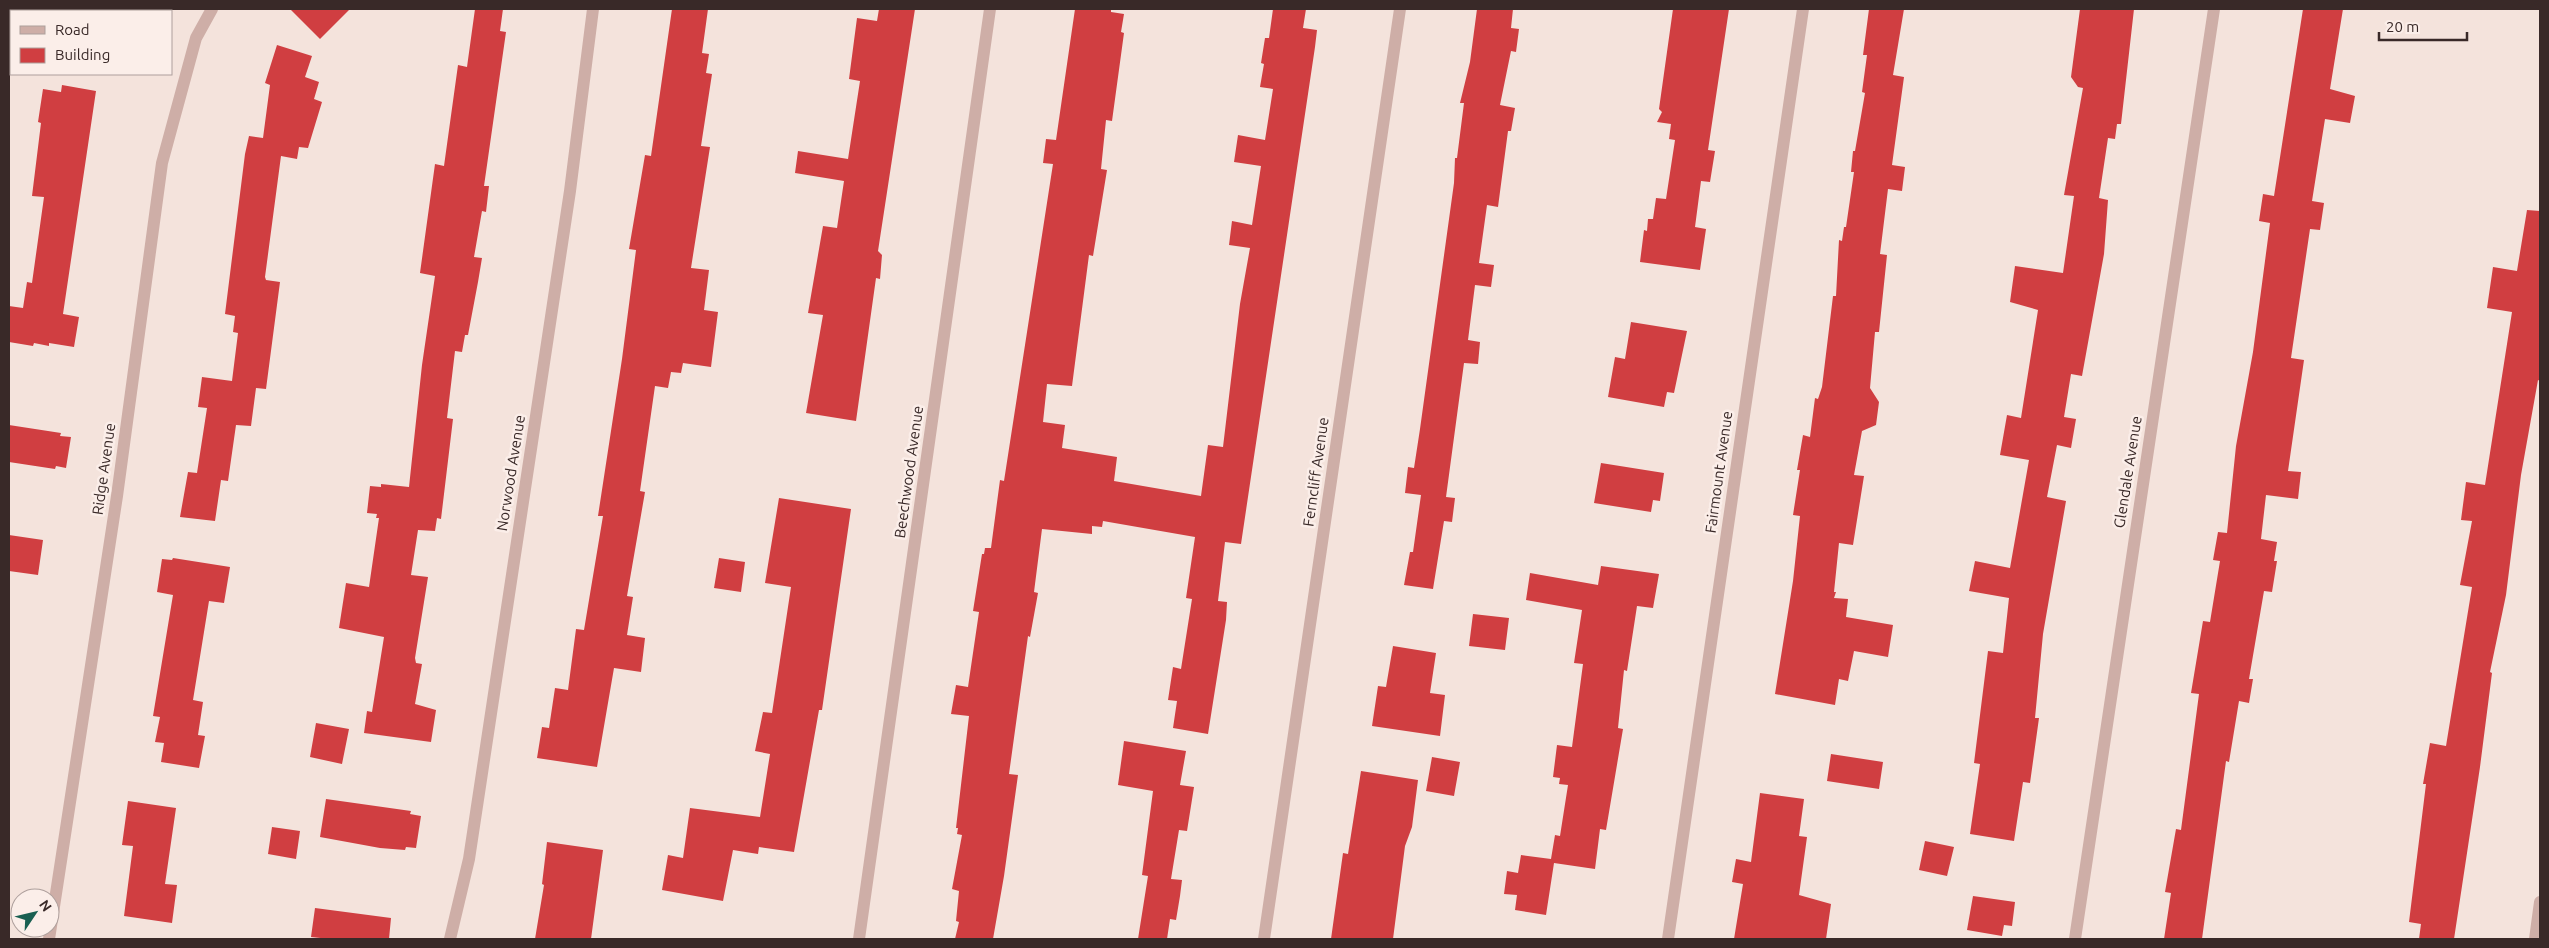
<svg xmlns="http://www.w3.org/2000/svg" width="2549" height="948" viewBox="0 0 2549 948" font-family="Ubuntu,sans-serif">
<rect width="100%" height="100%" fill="#f4e3dc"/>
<!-- building -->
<path fill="#d03e41" d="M 290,9 L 350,9 L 320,39 Z
M 475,9 L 503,9 L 500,31 L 506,32 L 484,186 L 489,186 L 486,212 L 482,211 L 474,257 L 482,258 L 478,282 L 468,335 L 465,335 L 462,352 L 455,351 L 447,418 L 453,419 L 441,519 L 437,518 L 435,531 L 418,530 L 411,575 L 428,577 L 415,658 L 416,663 L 422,664 L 415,704 L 436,710 L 431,742 L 364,733 L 367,711 L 372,712 L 384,637 L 339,628 L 346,583 L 369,587 L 379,518 L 376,518 L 377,514 L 367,513 L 370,486 L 381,487 L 381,484 L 409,487 L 422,365 L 435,276 L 420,273 L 435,164 L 444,166 L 458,65 L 467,67 Z
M 672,9 L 708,9 L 702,53 L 709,54 L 706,73 L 712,74 L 701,146 L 710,147 L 691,268 L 709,270 L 704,310 L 718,312 L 711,367 L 683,363 L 681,373 L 671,372 L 668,388 L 655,386 L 640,491 L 645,492 L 627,596 L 633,597 L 627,635 L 645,638 L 641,672 L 614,668 L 597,767 L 537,758 L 542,727 L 549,728 L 555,688 L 568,690 L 576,629 L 584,630 L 603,516 L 598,516 L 622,359 L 636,250 L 629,249 L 645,155 L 651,156 Z
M 879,9 L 915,9 L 878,251 L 882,255 L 880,279 L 876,278 L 856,421 L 806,413 L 823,315 L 808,313 L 823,226 L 837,228 L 844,181 L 795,173 L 798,151 L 848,159 L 860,81 L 849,79 L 857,18 L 877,21 Z
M 1075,9 L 1111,9 L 1111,12 L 1124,14 L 1121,32 L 1124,33 L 1112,121 L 1106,120 L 1101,169 L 1107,170 L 1093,256 L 1089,255 L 1072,386 L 1047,384 L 1043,422 L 1065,425 L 1062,448 L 1117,457 L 1114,481 L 1201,496 L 1208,445 L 1223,447 L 1240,304 L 1250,248 L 1229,245 L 1232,221 L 1252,225 L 1261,166 L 1234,162 L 1238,135 L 1265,140 L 1273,89 L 1260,87 L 1264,64 L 1261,63 L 1265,38 L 1269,38 L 1273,9 L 1306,9 L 1303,28 L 1317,30 L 1315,47 L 1241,544 L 1225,542 L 1218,601 L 1227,602 L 1226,620 L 1208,734 L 1173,728 L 1177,701 L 1168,700 L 1173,667 L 1181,669 L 1192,599 L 1186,598 L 1195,537 L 1103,521 L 1102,527 L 1092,526 L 1092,534 L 1042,529 L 1034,592 L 1038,593 L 1030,637 L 1028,636 L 1009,774 L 1018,775 L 1004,876 L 993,939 L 955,939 L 959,922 L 956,921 L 959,891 L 952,889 L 962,835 L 957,834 L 958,828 L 956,828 L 969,716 L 951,714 L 956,685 L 968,687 L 979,612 L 973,611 L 982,554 L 984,554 L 985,548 L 991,548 L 1000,480 L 1004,481 L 1053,164 L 1043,163 L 1046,139 L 1056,140 Z
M 1477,9 L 1513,9 L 1511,28 L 1519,29 L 1516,52 L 1511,51 L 1500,105 L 1515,108 L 1511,131 L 1508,131 L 1498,207 L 1487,205 L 1479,263 L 1494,265 L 1491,287 L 1475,285 L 1468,340 L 1480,342 L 1478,364 L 1464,363 L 1446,497 L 1455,498 L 1452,522 L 1444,521 L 1433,589 L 1404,585 L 1410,552 L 1413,552 L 1421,495 L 1405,493 L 1408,467 L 1414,468 L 1420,429 L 1454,183 L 1455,158 L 1457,158 L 1464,103 L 1460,103 L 1470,62 Z
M 1673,9 L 1729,9 L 1708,150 L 1715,151 L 1710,182 L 1701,181 L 1695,227 L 1706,229 L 1700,270 L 1640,262 L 1644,230 L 1647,231 L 1648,219 L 1653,219 L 1656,198 L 1666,199 L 1675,140 L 1669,139 L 1671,124 L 1657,122 L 1662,112 L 1659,109 Z
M 1869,9 L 1904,9 L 1893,75 L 1904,77 L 1892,165 L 1905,167 L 1902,191 L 1888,189 L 1880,254 L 1887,255 L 1879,332 L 1875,332 L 1870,388 L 1879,402 L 1876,425 L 1862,431 L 1854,475 L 1864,476 L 1853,545 L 1839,543 L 1834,592 L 1836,592 L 1834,598 L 1848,599 L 1846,617 L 1893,625 L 1888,657 L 1854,651 L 1848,681 L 1839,679 L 1835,705 L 1775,694 L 1793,581 L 1800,516 L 1793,515 L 1800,470 L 1797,470 L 1803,435 L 1810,437 L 1815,398 L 1818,399 L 1822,387 L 1833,296 L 1836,296 L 1839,240 L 1842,241 L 1844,227 L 1846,227 L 1854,172 L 1851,172 L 1853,151 L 1855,151 L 1865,93 L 1862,92 L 1867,55 L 1863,55 Z
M 2080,9 L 2134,9 L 2121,124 L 2117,124 L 2115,139 L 2108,138 L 2099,198 L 2108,200 L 2104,254 L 2082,376 L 2071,374 L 2064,417 L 2076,419 L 2071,448 L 2057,445 L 2047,497 L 2066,501 L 2043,634 L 2035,718 L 2039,718 L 2030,783 L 2023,782 L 2014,841 L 1970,834 L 1980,764 L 1974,763 L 1988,651 L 2003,653 L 2009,598 L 1969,591 L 1975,561 L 2010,568 L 2029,460 L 2000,455 L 2007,415 L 2021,418 L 2038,310 L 2010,302 L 2015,266 L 2063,273 L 2074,196 L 2064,195 L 2083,88 L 2078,87 L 2071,77 Z
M 2303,9 L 2343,9 L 2330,89 L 2355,96 L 2350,123 L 2325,119 L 2312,201 L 2324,203 L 2320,230 L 2310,229 L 2291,358 L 2304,360 L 2288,471 L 2301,472 L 2298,499 L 2266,495 L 2261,539 L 2277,542 L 2274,561 L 2277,561 L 2272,592 L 2264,591 L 2249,679 L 2253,679 L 2249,703 L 2239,701 L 2229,762 L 2226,761 L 2202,939 L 2164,939 L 2171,893 L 2165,892 L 2176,829 L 2181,830 L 2199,694 L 2191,693 L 2203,621 L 2210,622 L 2220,561 L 2213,560 L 2218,532 L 2227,533 L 2236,446 L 2253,352 L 2270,223 L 2259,221 L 2263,194 L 2274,196 Z
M 277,45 L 312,56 L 305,77 L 319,82 L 314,99 L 322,102 L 308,148 L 299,147 L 297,159 L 281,156 L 265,277 L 266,280 L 280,282 L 266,389 L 256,388 L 251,426 L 236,425 L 228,481 L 221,480 L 215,521 L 180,517 L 188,472 L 197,473 L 207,408 L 198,407 L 202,377 L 232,381 L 238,333 L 233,332 L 235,316 L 225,314 L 245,154 L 249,136 L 263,138 L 270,85 L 265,83 Z
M 62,85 L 96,91 L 63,314 L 79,317 L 74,347 L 49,343 L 49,346 L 34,343 L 33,346 L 9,342 L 9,306 L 23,308 L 27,282 L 32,283 L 44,197 L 32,196 L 41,123 L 38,122 L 43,89 L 61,92 Z
M 2527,210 L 2540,211 L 2540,381 L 2538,380 L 2521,475 L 2506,595 L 2490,672 L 2492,673 L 2480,767 L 2454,939 L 2419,939 L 2421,924 L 2409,922 L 2426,784 L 2423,784 L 2430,743 L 2446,746 L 2472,587 L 2460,585 L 2472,521 L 2461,520 L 2466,482 L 2485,485 L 2512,312 L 2487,308 L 2493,267 L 2517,271 Z
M 1631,322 L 1687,331 L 1674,393 L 1667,392 L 1664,407 L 1608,397 L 1615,357 L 1625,359 Z
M 9,425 L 61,433 L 60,436 L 71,437 L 66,468 L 56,466 L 55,469 L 9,462 Z
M 1601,463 L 1664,473 L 1660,501 L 1653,500 L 1651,512 L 1594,503 Z
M 779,498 L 851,509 L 822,710 L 819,710 L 794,852 L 759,847 L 758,854 L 733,850 L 723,901 L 662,890 L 668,855 L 683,858 L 690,808 L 760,817 L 770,754 L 755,751 L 763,712 L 772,713 L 791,587 L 765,583 Z
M 9,535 L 43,540 L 38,575 L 9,571 Z
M 173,558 L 230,567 L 224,603 L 209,601 L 193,700 L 203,702 L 198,735 L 205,736 L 199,768 L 161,762 L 164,743 L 155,742 L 160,717 L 153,716 L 173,595 L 157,592 L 162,559 L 172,560 Z
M 719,558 L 745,562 L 741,592 L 714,588 Z
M 1601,566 L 1659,574 L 1653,608 L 1637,606 L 1627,671 L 1624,670 L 1618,728 L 1623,729 L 1606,830 L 1600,829 L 1595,869 L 1554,863 L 1546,915 L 1515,910 L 1517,895 L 1504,894 L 1507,871 L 1518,873 L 1521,855 L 1551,859 L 1555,835 L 1560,836 L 1568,785 L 1559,784 L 1560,778 L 1553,777 L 1557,745 L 1572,747 L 1583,664 L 1574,663 L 1582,610 L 1526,600 L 1530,573 L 1598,585 Z
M 1473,614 L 1509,618 L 1505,650 L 1469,646 Z
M 1393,646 L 1436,653 L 1430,693 L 1445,695 L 1440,736 L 1372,726 L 1378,686 L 1386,687 Z
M 316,723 L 349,729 L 342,764 L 310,757 Z
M 1124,741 L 1186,751 L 1180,785 L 1194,787 L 1187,831 L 1179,830 L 1171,879 L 1182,880 L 1180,896 L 1176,920 L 1170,919 L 1167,939 L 1138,939 L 1148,876 L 1142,875 L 1153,791 L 1118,785 Z
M 1831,754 L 1883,762 L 1879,789 L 1827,781 Z
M 1432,757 L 1460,762 L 1454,796 L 1426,791 Z
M 1361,771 L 1418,780 L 1412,827 L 1405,846 L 1393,939 L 1331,939 L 1343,853 L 1348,854 Z
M 1760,793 L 1804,799 L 1799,836 L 1807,837 L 1799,895 L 1831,904 L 1826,939 L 1734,939 L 1743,884 L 1732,882 L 1736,859 L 1751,862 Z
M 326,799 L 411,811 L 410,814 L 421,816 L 416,848 L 406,847 L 405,850 L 380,848 L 320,837 Z
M 128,801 L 176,808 L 165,884 L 177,885 L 172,923 L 124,916 L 133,846 L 122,845 Z
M 272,827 L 300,831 L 296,859 L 268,854 Z
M 1925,841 L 1954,847 L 1947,876 L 1919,870 Z
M 547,842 L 603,850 L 591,939 L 535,939 L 544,885 L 542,884 Z
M 1973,896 L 2015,902 L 2012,926 L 2004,925 L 2002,936 L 1967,930 Z
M 315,908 L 391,918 L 389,939 L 330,939 L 311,937 Z"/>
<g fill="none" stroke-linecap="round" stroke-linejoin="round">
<!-- minor -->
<path stroke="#ceaea7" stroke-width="12" d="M 49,939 L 117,496 L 162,163 L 196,38 L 212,9
M 450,939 L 469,859 L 570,191 L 593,9
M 859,939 L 990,9
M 1264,939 L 1400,9
M 1668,939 L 1803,9
M 2075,939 L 2214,9
M 2535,939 L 2540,902"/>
</g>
<g text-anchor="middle" stroke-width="5" stroke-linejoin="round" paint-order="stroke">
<!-- street labels -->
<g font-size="15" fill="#392928" stroke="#fbeee9">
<text transform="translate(104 469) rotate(-82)" y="5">Ridge Avenue</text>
<text transform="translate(909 472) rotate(-82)" y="5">Beechwood Avenue</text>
<text transform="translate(1316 472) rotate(-82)" y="5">Ferncliff Avenue</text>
<text transform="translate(1719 472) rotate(-82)" y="5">Fairmount Avenue</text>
<text transform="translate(2128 472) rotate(-81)" y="5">Glendale Avenue</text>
<text transform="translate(511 473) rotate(-81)" y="5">Norwood Avenue</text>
</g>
</g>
<!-- border -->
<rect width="2549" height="948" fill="none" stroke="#392928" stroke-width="20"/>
<!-- legend -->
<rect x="10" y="10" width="162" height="65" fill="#fbeee9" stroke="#ad9f9c"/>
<rect x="20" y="26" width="25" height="8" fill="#ceaea7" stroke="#ad9f9c"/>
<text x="55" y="35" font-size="15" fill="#392928">Road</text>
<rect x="20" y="48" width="25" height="15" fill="#d03e41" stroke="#ad9f9c"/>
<text x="55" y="60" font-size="15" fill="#392928">Building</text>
<!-- north arrow -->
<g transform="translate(35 913) rotate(55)"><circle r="24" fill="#fbeee9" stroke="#ad9f9c"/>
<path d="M0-4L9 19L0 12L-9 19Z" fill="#195f51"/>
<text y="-8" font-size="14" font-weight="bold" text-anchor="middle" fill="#392928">N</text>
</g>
<!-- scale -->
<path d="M2379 32v8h88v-8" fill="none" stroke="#392928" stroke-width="2.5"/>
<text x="2386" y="32" font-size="15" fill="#392928" stroke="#fbeee9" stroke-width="4" paint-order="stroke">20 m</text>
</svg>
